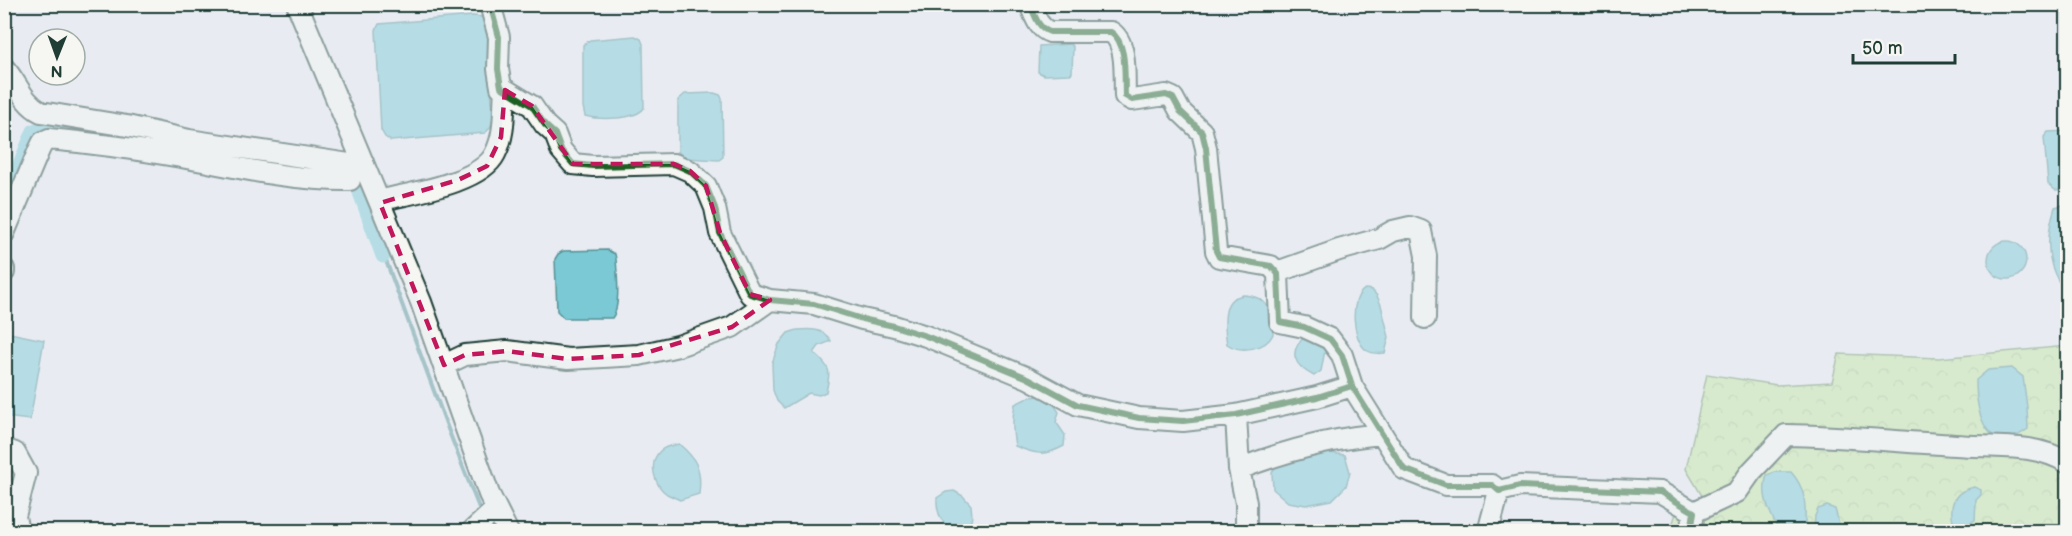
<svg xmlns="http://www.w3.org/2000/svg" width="2072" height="536" viewBox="0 0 2072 536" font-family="'Balsamiq Sans',sans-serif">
<defs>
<pattern id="forest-crowns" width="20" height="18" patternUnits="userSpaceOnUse" patternTransform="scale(1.5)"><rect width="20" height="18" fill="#c3e7a1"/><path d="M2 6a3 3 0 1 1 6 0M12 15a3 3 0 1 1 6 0" fill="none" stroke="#a7c78b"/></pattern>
</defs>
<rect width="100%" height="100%" fill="#e8ecf2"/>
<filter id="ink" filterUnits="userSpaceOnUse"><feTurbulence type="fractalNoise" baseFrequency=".0167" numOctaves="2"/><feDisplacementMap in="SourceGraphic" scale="12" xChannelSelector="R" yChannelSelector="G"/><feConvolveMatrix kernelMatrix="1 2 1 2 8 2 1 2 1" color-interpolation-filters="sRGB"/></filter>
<g filter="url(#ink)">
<!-- forest -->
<path fill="url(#forest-crowns)" stroke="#71926a" stroke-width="1.5" d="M 2067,346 L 2067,531 L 1670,532 L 1678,507 L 1704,499 L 1686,469 L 1707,374 L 1777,385 L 1832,382 L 1839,354 L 1939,358 Z"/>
<!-- water -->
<path fill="#7ac9d5" stroke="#569195" stroke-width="1.5" d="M 473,16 L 482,17 L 486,21 L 488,30 L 493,120 L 490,128 L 485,133 L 391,141 L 385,137 L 381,130 L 376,30 L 379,24 Z
M 635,36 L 641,39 L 643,44 L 644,108 C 636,120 599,120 585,116 L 583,107 L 583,45 L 590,40 Z
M 1070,44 L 1073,47 L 1072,73 L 1070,74 L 1044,75 L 1038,72 L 1039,46 Z
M 714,93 L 720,95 L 722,98 L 723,157 L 719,160 L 685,158 L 678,152 L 678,100 L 685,94 Z
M 2067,131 L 2067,190 L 2055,190 L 2048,184 L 2044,137 L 2048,132 Z
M 2067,204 L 2067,281 L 2059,282 C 2045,259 2047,232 2055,207 Z
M1988 260a19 19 0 1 1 38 0a19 19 0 1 1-38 0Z
M 607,250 L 615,254 L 616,259 C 617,274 621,308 612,318 L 564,318 L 557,311 L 555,259 L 558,254 L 563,251 Z
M 1365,289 L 1372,290 L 1377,296 L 1381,305 L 1389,337 L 1385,353 C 1378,354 1372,354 1366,350 C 1352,339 1349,298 1365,289 Z
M 1243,295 C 1268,296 1273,311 1273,334 C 1266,350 1240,353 1227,344 C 1225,332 1221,306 1234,298 C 1236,297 1240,296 1243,295 Z
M 797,330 C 811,329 823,328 831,341 L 819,346 L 814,353 C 831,368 831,370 826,392 L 819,395 L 809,393 L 784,408 L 777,401 L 773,390 L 772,363 L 779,344 L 788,333 Z
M 5,332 L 44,340 L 30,420 L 5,417 Z
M 1306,336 L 1326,345 L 1321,371 L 1314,376 C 1294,366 1287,351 1306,336 Z
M 2012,368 L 2023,377 L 2027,407 L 2028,429 C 1986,460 1976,412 1976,380 L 1988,370 Z
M 2067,389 L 2067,432 C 2062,419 2057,401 2067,389 Z
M 1041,396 L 1051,400 L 1059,412 L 1056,422 L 1065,435 L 1064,446 C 1044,457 1035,454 1015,446 C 1012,431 1012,418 1015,404 L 1030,397 Z
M 679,444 C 697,459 702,470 699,494 L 680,500 C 676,498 671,496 667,494 C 654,485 648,463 660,451 C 665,446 673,445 679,444 Z
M 1323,452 L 1345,455 L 1350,472 L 1346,486 L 1332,500 L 1306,505 L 1288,502 L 1273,489 L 1272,473 L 1276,465 Z
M 1775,472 L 1791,472 C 1808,491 1805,507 1805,531 L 1778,530 C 1770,511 1760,496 1767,475 Z
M 1974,487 L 1981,490 L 1981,495 L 1976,500 L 1975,520 C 1967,526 1961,525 1953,521 C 1949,503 1955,491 1974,487 Z
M 954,491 L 963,496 L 971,505 L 972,516 L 969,529 C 948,536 936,518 937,498 L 946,492 Z
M 1827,506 L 1835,509 L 1841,531 L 1814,531 L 1815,516 L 1818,509 Z
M 774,526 L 793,528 L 803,531 L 765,531 Z"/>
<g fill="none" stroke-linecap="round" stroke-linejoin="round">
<!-- stream -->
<path stroke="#569195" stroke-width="4" d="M 382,250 L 448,429 L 481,513"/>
<!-- canal -->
<path stroke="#7ac9d5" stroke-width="15" d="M 345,174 L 354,176 L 383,256
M 4,202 L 34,131 C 51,123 108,136 129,140"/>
<defs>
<path id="minor" d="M 297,4 L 421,302 L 489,494 L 508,532
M 490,4 L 499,37 L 498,69 L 501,87 L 532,106 L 545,125 L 555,134 L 561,150 L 573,164 L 593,166 L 674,164 L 690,171 L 706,186 L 715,208 L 720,233 L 750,294 L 770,300 L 814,304 L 862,319 L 894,326 L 926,336 L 1028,378 L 1078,405 L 1139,418 L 1183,421 L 1236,415 L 1317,397 L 1352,386
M 1030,4 C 1035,16 1038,28 1050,32 L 1111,32 C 1128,43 1124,77 1125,96 L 1132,100 L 1166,95 L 1173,98 L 1180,111 L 1202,132 L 1206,148 L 1216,251 L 1219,257 L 1271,266 L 1278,274 L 1280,322 L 1304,327 L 1330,339 L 1342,355 L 1352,386 L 1404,469 L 1446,485 L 1492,485 L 1499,491 L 1520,486 L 1660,492 L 1694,512 L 1691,532
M 4,68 C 18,83 22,102 41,112 L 127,126 L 189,140 L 349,164 L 363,162
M 380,203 L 387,199 C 416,192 481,182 495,154 C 506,133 503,111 505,90
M 4,233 L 39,150 L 43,142 L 49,139 C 93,143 137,149 181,157 C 237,167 292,181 350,180
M 4,269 L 4,272
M 1277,272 L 1339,250 L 1379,239 L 1393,231 L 1410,227 L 1421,231 L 1426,256 L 1425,318
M 444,365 L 465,355 L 507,351 L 568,359 L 639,355 L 678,346 L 732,327 L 770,300
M 1236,415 L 1239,469 L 1246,503 L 1246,532
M 4,449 L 15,453 L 26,473 L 15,516 L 18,532
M 1239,469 C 1285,451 1333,438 1382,434
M 1694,512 L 1737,492 L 1751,472 L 1786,435 C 1843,436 1899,442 1955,445 C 1992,448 2035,442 2068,463
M 471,532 L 496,509
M 1488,532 L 1499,491"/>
</defs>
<!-- minor casing -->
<use href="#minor" stroke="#1f3d34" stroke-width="24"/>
<!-- minor -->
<use href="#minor" stroke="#f6f6f2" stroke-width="20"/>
<defs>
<path id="cycleway" d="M 490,4 L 499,37 L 498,69 L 501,87 L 532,106 L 545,125 L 555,134 L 561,150 L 573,164 L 593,166 L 674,164 L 690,171 L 706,186 L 715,208 L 720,233 L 750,294 L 770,300 L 814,304 L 862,319 L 894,326 L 926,336 L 1028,378 L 1078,405 L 1139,418 L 1183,421 L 1236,415 L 1317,397 L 1352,386
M 1030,4 C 1035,16 1038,28 1050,32 L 1111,32 C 1128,43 1124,77 1125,96 L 1132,100 L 1166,95 L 1173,98 L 1180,111 L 1202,132 L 1206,148 L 1216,251 L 1219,257 L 1271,266 L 1278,274 L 1280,322 L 1304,327 L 1330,339 L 1342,355 L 1352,386 L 1404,469 L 1446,485 L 1492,485 L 1499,491 L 1520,486 L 1660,492 L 1694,512 L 1691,532"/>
</defs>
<!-- cycleway casing -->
<use href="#cycleway" stroke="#f6f6f2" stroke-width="10"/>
<!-- cycleway -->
<use href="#cycleway" stroke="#1b5e20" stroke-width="6"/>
</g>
</g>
<!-- marked area -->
<path d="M0 0H2072V536H0ZM 505,90 L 532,106 L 573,164 L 674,164 L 690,171 L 706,186 L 720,233 L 750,294 L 770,300 L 732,327 L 639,355 L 568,359 L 507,351 L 465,355 L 444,365 L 380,203 L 458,180 L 487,166 L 501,137 Z" fill="#e8ecf2" fill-opacity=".55" fill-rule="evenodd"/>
<path fill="none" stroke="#c2185b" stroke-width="4.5" stroke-dasharray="12 8" stroke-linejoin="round" d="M 505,90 L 532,106 L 573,164 L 674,164 L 690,171 L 706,186 L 720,233 L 750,294 L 770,300 L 732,327 L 639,355 L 568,359 L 507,351 L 465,355 L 444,365 L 380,203 L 458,180 L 487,166 L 501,137 Z"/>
<!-- margin -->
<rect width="2072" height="536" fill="none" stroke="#f6f6f2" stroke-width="24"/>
<rect x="12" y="12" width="2048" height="512" fill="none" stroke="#1f3d34" stroke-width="2" filter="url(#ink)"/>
<!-- north arrow -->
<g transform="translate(57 57) rotate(181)"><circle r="28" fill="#f6f6f2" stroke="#a0aca6" stroke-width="1.5"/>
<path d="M0-4.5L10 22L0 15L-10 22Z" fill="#1f3d34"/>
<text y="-9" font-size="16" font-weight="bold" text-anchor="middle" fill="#1f3d34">N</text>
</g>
<!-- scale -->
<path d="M1853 54v9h102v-9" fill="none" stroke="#1f3d34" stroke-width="3"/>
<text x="1862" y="54" font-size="18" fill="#1f3d34" stroke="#f6f6f2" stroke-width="4.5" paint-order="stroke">50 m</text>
</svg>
